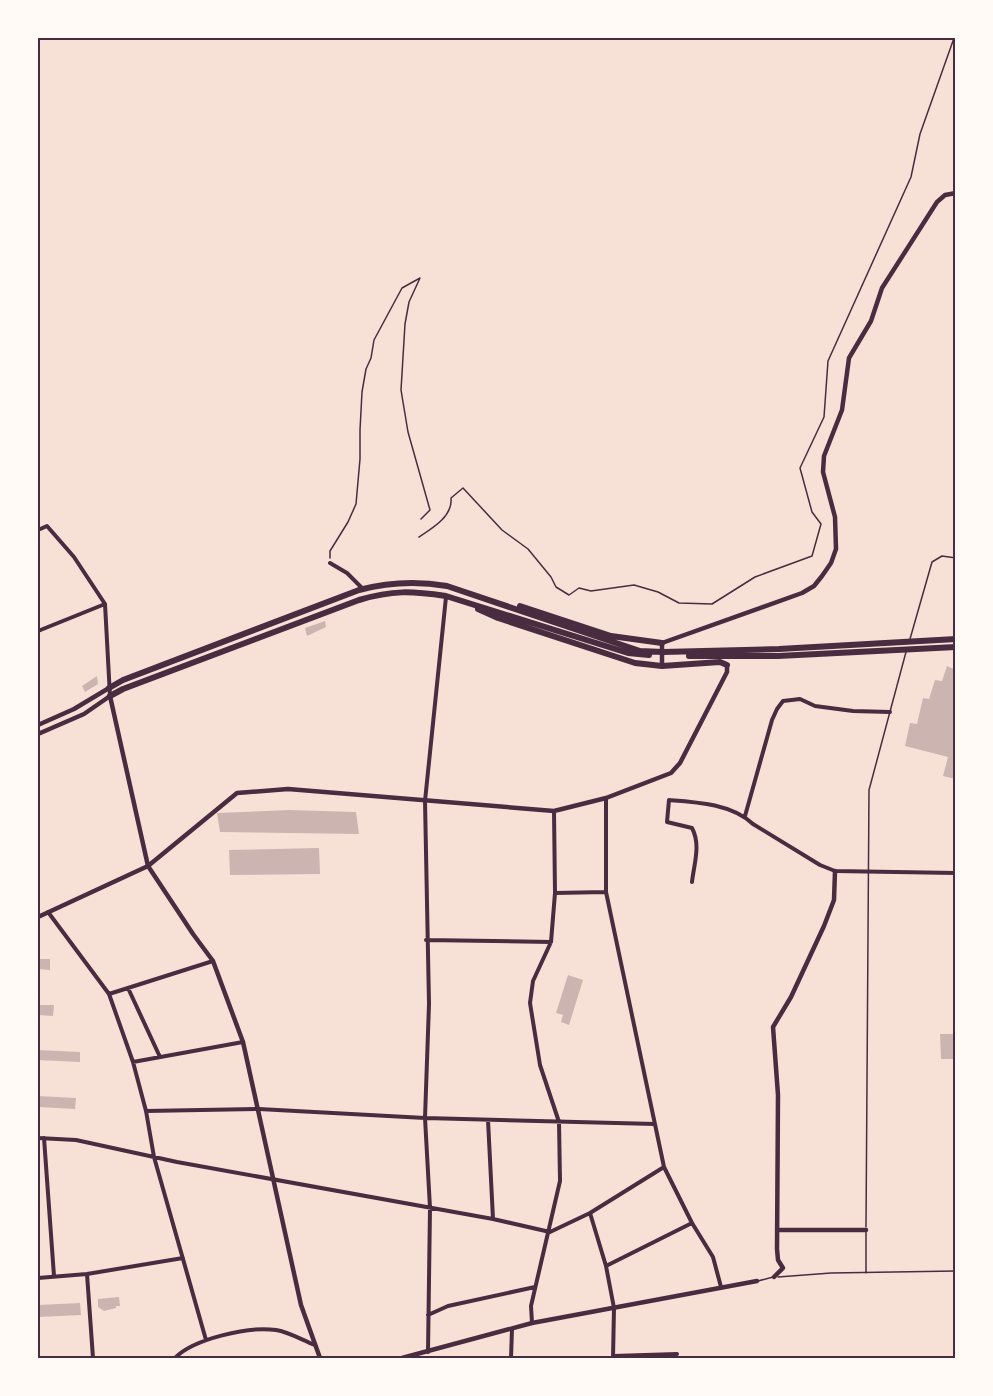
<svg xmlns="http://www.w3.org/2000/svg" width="993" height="1396" viewBox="0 0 993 1396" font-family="Lora,serif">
<rect width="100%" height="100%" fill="#f7e1d7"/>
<!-- building -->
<path fill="#ccb4b1" d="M 325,621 L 326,627 L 307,636 L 305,628 Z
M 947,666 L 956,670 L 956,779 L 943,776 L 948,757 L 905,746 L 910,723 L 917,724 L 923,698 L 929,699 L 935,680 L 942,681 Z
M 97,676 L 98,684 L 85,692 L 82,686 Z
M 289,810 L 356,812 L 359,834 L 220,832 L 217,813 Z
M 319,848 L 320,874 L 230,875 L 229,850 Z
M 38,959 L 50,959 L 50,970 L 38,969 Z
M 568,975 L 583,980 L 569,1025 L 561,1022 L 563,1015 L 556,1013 Z
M 38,1005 L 54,1005 L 53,1016 L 38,1015 Z
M 940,1034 L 956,1034 L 956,1059 L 941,1059 Z
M 38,1050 L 80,1052 L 80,1062 L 38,1060 Z
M 38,1096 L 76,1098 L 75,1109 L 38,1107 Z
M 119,1297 L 120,1306 L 116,1306 L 116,1308 L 104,1311 L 98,1307 L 98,1299 Z
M 80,1303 L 81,1315 L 38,1317 L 38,1305 Z"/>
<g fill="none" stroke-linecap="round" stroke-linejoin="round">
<!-- path -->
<path stroke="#4a2c40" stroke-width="1.5" d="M 419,537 C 433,528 453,516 451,498 L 463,488 L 502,530 L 528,549 L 551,577 L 556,587 L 569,595 L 579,588 L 591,591 L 634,585 L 658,592 L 679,603 L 712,604 L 755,577 L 812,556 L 821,524 L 812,512 L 800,468 L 824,417 L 828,361 L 911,177 L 920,134 L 954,38
M 330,558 L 330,551 L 348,522 L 356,504 L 360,459 L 360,430 L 362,392 L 366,369 L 371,358 L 374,340 L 402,288 L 420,278 L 409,302 L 405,324 L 401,390 L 408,432 L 430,510 L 421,519"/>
<!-- service -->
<path stroke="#4a2c40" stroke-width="1.5" d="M 910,639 L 932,562 L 942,556 L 956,558
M 866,1227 L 869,790 L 906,652
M 866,1273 L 866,1232
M 778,1277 L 831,1273 L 956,1271
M 758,1281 L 773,1277"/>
<!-- minor -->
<path stroke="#4a2c40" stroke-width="4" d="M 38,530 L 47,526 L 74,557 L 105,604
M 330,563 L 347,573 L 362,588
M 105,604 L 110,696
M 38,631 L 105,604
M 606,798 L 606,892 L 664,1167 L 692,1223 L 713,1257 L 721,1287
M 745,816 L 772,720 L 777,709 L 783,701 L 800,699 L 815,706 L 853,711 L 890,712
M 692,882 C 694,864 701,845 692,828 L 667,822 L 669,800 C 697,802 732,804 753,824 L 820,865 L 835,871 L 956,873
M 555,893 L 606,892
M 48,912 L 109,994 L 133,1062 L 146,1111 L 154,1157 L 206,1340
M 426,940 L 551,942
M 128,988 L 160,1057
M 109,994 L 213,961
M 133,1062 L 243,1042
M 146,1111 L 259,1109 L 425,1118 L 655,1124
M 488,1120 L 493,1219
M 38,1138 L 76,1140 L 177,1162 L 493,1219 L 550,1232 L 590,1213 L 664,1167
M 44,1138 L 54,1276
M 590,1213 L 606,1266 L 614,1308 L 613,1358
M 606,1266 L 692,1223
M 87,1274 L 93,1358
M 38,1278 L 87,1274 L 183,1258
M 428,1315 L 448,1306 L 535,1287
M 532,1323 L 531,1306 L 560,1181 L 559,1122 L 540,1065 L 530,1003 L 533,981 L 551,942 L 555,893 L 554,811
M 428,1352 L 430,1208 L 425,1118 L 429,1004 L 425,801 L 446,597
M 613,1356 L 677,1354
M 175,1358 C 193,1339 249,1326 276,1330 C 289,1332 302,1340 315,1345
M 511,1358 L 512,1329"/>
<!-- tertiary -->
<path stroke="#4a2c40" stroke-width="4.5" d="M 662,666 L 662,643 L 802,593 L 814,586 L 822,576 L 831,563 L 836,549 L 835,517 L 823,472 L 824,456 L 842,410 L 849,358 L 871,321 L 882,288 L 937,202 L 945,195 L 956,193
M 38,917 L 148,866 L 237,793 L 288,789 L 554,811 L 606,798 L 671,773 L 680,763 L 727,672 L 727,665
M 777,1230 L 866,1230
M 774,1277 L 783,1268 L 778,1260 L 777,1249 L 778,1095 L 773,1027 L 791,997 L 824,926 L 834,900 L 835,871
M 402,1358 L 532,1323 L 757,1281"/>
<!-- secondary -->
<path stroke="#4a2c40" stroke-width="4.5" d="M 38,725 L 74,709 L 109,688
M 38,734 L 84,714 L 110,696 L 148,866 L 193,934 L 213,961 L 243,1042 L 301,1305 L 320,1358"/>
<!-- trunk -->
<path stroke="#4a2c40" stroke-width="6" d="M 520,606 L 611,636 L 662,643
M 478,609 L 498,618 L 635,663 L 662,666 L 720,662 L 727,665
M 689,656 L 778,656 L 956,647
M 109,688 L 123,680 L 359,590 C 389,582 418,581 447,586 L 640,651 L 663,652 L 779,649 L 956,639
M 110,696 L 123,689 L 359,600 C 393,590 411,591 446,596 L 628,653 L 649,655"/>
</g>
<!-- border -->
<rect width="993" height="1396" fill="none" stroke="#fffaf5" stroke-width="78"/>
<rect x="39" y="39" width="915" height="1318" fill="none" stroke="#4a2c40" stroke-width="2"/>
</svg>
